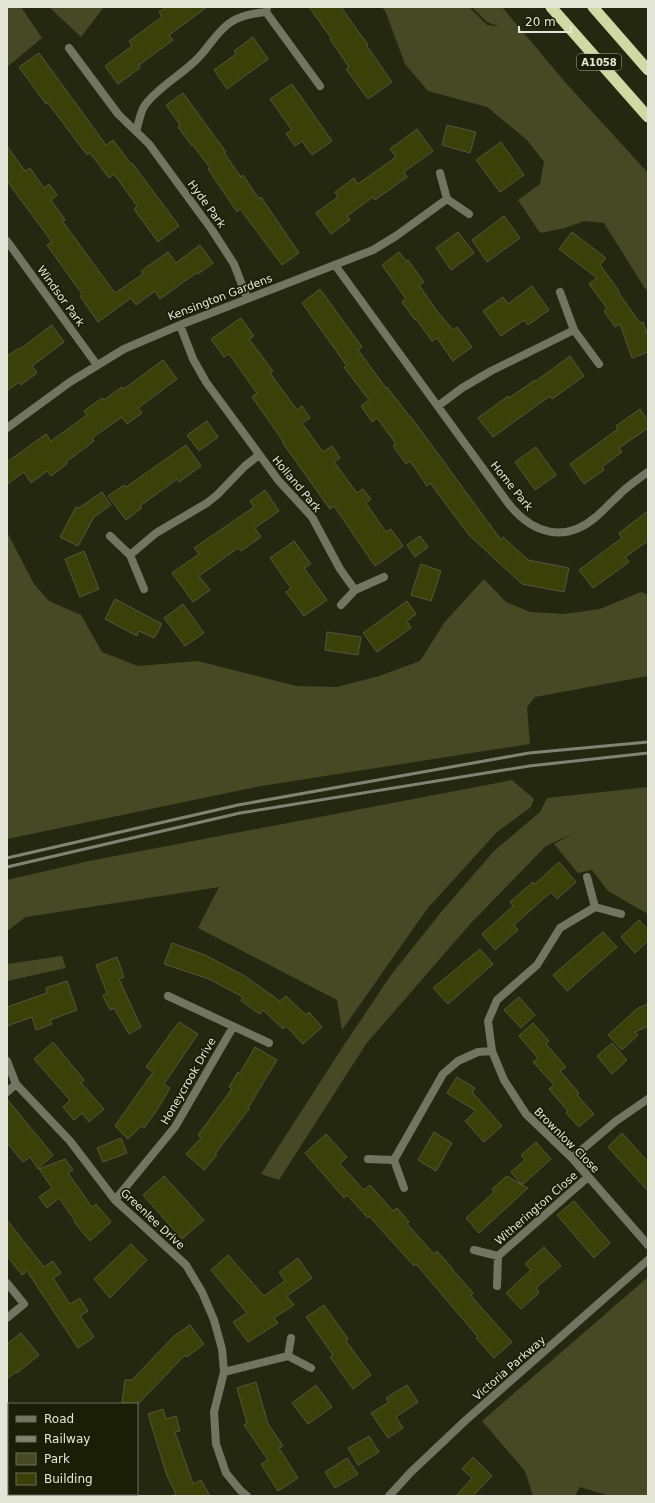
<svg xmlns="http://www.w3.org/2000/svg" width="655" height="1503" viewBox="0 0 655 1503" font-family="'DejaVu Sans',sans-serif">
<rect width="100%" height="100%" fill="#252811"/>
<!-- green -->
<path fill="#454a25" d="M 7,7 L 21,7 L 42,38 L 7,67 Z
M 49,7 L 104,7 L 81,37 Z
M 382,7 L 469,7 L 487,25 L 498,26 L 487,22 L 472,7 L 502,7 L 565,82 L 648,173 L 648,291 L 644,287 L 604,223 L 584,221 L 565,228 L 540,233 L 518,200 L 540,184 L 544,162 L 527,140 L 487,107 L 428,91 L 405,64 L 386,13 Z
M 7,532 L 34,584 L 49,601 L 81,615 L 102,652 L 138,666 L 198,661 L 296,686 L 337,687 L 379,676 L 420,661 L 444,623 L 484,579 L 506,602 L 530,612 L 564,614 L 600,609 L 641,592 L 648,595 L 648,676 L 535,697 L 527,707 L 530,744 L 261,786 L 7,839 Z
M 512,780 L 534,799 L 531,807 L 497,832 L 427,909 L 342,1030 L 337,1000 L 198,928 L 219,887 L 26,917 L 7,931 L 7,880 L 89,861 Z
M 648,787 L 648,914 L 608,891 L 592,870 L 578,873 L 554,844 L 576,832 L 546,846 L 471,923 L 366,1044 L 279,1180 L 261,1174 L 344,1045 L 391,975 L 442,911 L 494,851 L 540,812 L 547,798 Z
M 62,956 L 66,968 L 7,981 L 7,964 Z
M 648,1277 L 648,1496 L 610,1496 L 580,1487 L 575,1496 L 533,1496 L 525,1471 L 482,1421 Z"/>
<!-- building -->
<path fill="#3b4009" stroke="#53573e" d="M 166,7 L 207,7 L 169,35 L 173,40 L 139,65 L 140,68 L 118,84 L 105,66 L 132,46 L 129,41 L 162,17 L 159,12 Z
M 309,7 L 341,7 L 368,45 L 367,46 L 392,82 L 368,99 L 346,69 L 349,67 L 330,39 L 331,38 Z
M 253,37 L 268,59 L 227,89 L 214,70 L 236,54 L 234,51 Z
M 39,53 L 106,145 L 113,140 L 131,164 L 132,163 L 179,226 L 158,242 L 134,209 L 137,206 L 114,174 L 109,178 L 90,153 L 87,155 L 48,103 L 46,104 L 19,67 Z
M 292,84 L 332,141 L 312,155 L 302,141 L 295,146 L 286,134 L 292,130 L 270,99 Z
M 183,93 L 226,152 L 224,153 L 241,177 L 243,175 L 259,199 L 261,197 L 299,253 L 282,265 L 240,209 L 237,212 L 208,169 L 210,168 L 193,145 L 192,146 L 178,127 L 180,125 L 166,105 Z
M 447,125 L 476,132 L 470,153 L 442,145 Z
M 417,129 L 433,151 L 404,172 L 407,177 L 375,200 L 373,197 L 347,216 L 350,220 L 331,234 L 316,213 L 338,197 L 335,192 L 354,178 L 358,184 L 396,157 L 390,149 Z
M 501,142 L 524,175 L 500,192 L 476,160 Z
M 7,146 L 25,171 L 30,168 L 44,188 L 49,184 L 57,195 L 51,200 L 65,220 L 63,222 L 115,293 L 143,274 L 141,271 L 168,252 L 176,263 L 200,245 L 213,263 L 198,274 L 196,273 L 160,299 L 155,291 L 136,305 L 131,298 L 98,322 L 80,296 L 82,294 L 47,245 L 52,242 L 7,181 Z
M 504,216 L 520,238 L 487,262 L 472,240 Z
M 458,232 L 474,253 L 451,270 L 436,248 Z
M 572,232 L 606,258 L 600,265 L 619,291 L 618,292 L 640,323 L 643,322 L 648,336 L 648,352 L 632,358 L 620,324 L 615,327 L 604,311 L 607,308 L 589,284 L 597,278 L 559,249 Z
M 399,252 L 406,261 L 408,260 L 424,282 L 419,285 L 437,311 L 453,330 L 457,327 L 472,347 L 453,361 L 437,338 L 432,341 L 416,319 L 415,320 L 402,302 L 406,299 L 382,265 Z
M 532,286 L 549,310 L 528,325 L 524,320 L 501,336 L 483,311 L 503,297 L 508,304 Z
M 320,289 L 362,347 L 358,350 L 386,388 L 387,387 L 410,417 L 411,417 L 501,540 L 503,537 L 528,560 L 569,568 L 564,592 L 522,584 L 469,535 L 430,483 L 427,486 L 410,461 L 406,464 L 393,446 L 396,444 L 377,418 L 372,422 L 361,406 L 369,400 L 344,367 L 347,366 L 302,303 Z
M 241,318 L 254,336 L 249,339 L 273,371 L 270,373 L 297,410 L 302,406 L 310,418 L 302,423 L 323,452 L 332,446 L 340,458 L 334,462 L 357,493 L 363,489 L 371,499 L 366,503 L 386,532 L 391,529 L 403,546 L 375,566 L 334,506 L 330,509 L 282,442 L 283,441 L 252,397 L 257,393 L 229,354 L 224,357 L 211,339 Z
M 52,325 L 64,342 L 32,366 L 37,373 L 21,385 L 19,382 L 7,391 L 7,356 L 19,348 L 20,349 Z
M 570,356 L 584,376 L 552,399 L 550,396 L 493,437 L 478,418 L 508,396 L 509,398 L 535,380 L 536,381 Z
M 163,360 L 177,379 L 138,408 L 142,413 L 127,424 L 122,417 L 92,438 L 94,441 L 66,462 L 67,464 L 51,476 L 47,471 L 31,483 L 24,472 L 7,484 L 7,462 L 46,434 L 51,441 L 87,415 L 84,411 L 102,398 L 104,400 L 122,387 L 124,389 Z
M 640,409 L 648,421 L 648,428 L 619,448 L 622,452 L 602,467 L 604,470 L 584,484 L 570,464 L 618,429 L 616,426 Z
M 207,421 L 218,437 L 199,451 L 187,435 Z
M 186,445 L 201,466 L 179,482 L 177,479 L 140,506 L 142,508 L 126,520 L 108,496 L 124,485 L 126,487 Z
M 536,447 L 556,475 L 535,490 L 515,462 Z
M 265,490 L 279,511 L 255,528 L 261,537 L 241,551 L 238,548 L 199,576 L 210,590 L 193,602 L 172,573 L 199,554 L 194,548 L 254,507 L 250,501 Z
M 102,492 L 111,505 L 94,517 L 78,546 L 60,537 L 76,507 L 79,508 Z
M 648,511 L 648,541 L 625,557 L 629,562 L 593,588 L 579,570 L 622,538 L 619,533 Z
M 420,536 L 428,547 L 415,557 L 407,545 Z
M 294,541 L 311,564 L 304,568 L 327,600 L 304,616 L 286,592 L 291,588 L 270,558 Z
M 84,551 L 99,589 L 80,597 L 65,559 Z
M 421,564 L 441,571 L 431,601 L 411,595 Z
M 115,599 L 162,624 L 154,638 L 139,631 L 137,636 L 105,619 Z
M 407,601 L 416,614 L 407,621 L 411,628 L 377,652 L 363,633 Z
M 183,604 L 204,633 L 185,646 L 164,618 Z
M 327,632 L 361,637 L 358,655 L 325,650 Z
M 559,862 L 576,882 L 557,899 L 551,892 L 514,925 L 518,930 L 495,950 L 482,934 L 513,906 L 510,902 L 533,882 L 535,884 Z
M 639,920 L 648,930 L 648,941 L 635,953 L 621,937 Z
M 603,932 L 617,947 L 567,991 L 553,975 Z
M 172,943 L 205,955 L 243,975 L 280,1001 L 286,996 L 306,1015 L 309,1012 L 322,1027 L 303,1044 L 286,1026 L 283,1029 L 263,1010 L 260,1014 L 241,1001 L 243,997 L 209,979 L 164,964 Z
M 480,949 L 493,964 L 448,1004 L 433,988 Z
M 117,957 L 124,977 L 119,979 L 141,1027 L 129,1034 L 114,1008 L 110,1010 L 103,996 L 107,993 L 96,965 Z
M 67,981 L 77,1010 L 50,1020 L 52,1024 L 36,1030 L 32,1017 L 7,1026 L 7,1007 L 47,993 L 46,988 Z
M 519,997 L 535,1015 L 521,1028 L 504,1010 Z
M 648,1004 L 648,1026 L 635,1032 L 638,1035 L 622,1050 L 608,1035 L 638,1008 Z
M 179,1022 L 198,1034 L 164,1084 L 170,1088 L 157,1110 L 144,1128 L 141,1126 L 128,1139 L 115,1126 L 153,1072 L 146,1067 Z
M 533,1023 L 549,1041 L 546,1044 L 566,1067 L 560,1071 L 579,1093 L 577,1095 L 594,1114 L 579,1127 L 566,1113 L 568,1111 L 549,1089 L 554,1085 L 533,1062 L 538,1058 L 519,1036 Z
M 53,1042 L 84,1080 L 81,1083 L 104,1109 L 89,1122 L 82,1113 L 74,1120 L 63,1107 L 70,1100 L 34,1059 Z
M 612,1043 L 627,1060 L 612,1074 L 597,1056 Z
M 255,1047 L 277,1060 L 248,1108 L 249,1109 L 215,1154 L 217,1155 L 204,1170 L 186,1154 L 201,1138 L 198,1135 L 232,1089 L 229,1087 L 238,1072 L 240,1073 Z
M 457,1077 L 475,1088 L 472,1092 L 502,1126 L 484,1142 L 465,1121 L 476,1111 L 447,1093 Z
M 7,1099 L 53,1155 L 38,1169 L 30,1157 L 23,1162 L 7,1143 Z
M 434,1132 L 452,1143 L 436,1171 L 418,1160 Z
M 622,1133 L 648,1162 L 648,1191 L 608,1147 Z
M 326,1134 L 347,1157 L 340,1164 L 364,1190 L 370,1185 L 393,1211 L 397,1208 L 409,1222 L 407,1224 L 434,1254 L 437,1251 L 452,1268 L 452,1269 L 473,1293 L 471,1296 L 512,1342 L 494,1358 L 476,1338 L 478,1337 L 416,1264 L 414,1266 L 369,1216 L 368,1218 L 347,1195 L 344,1198 L 305,1153 Z
M 121,1138 L 127,1153 L 103,1162 L 97,1148 Z
M 536,1142 L 551,1159 L 522,1185 L 528,1188 L 479,1233 L 466,1218 L 494,1192 L 492,1189 L 507,1176 L 522,1185 L 511,1172 L 525,1160 L 521,1155 Z
M 65,1159 L 73,1170 L 68,1173 L 92,1207 L 96,1204 L 111,1222 L 90,1241 L 74,1222 L 75,1221 L 59,1198 L 47,1208 L 39,1197 L 52,1188 L 39,1169 Z
M 164,1176 L 204,1220 L 182,1239 L 143,1195 Z
M 574,1201 L 610,1243 L 594,1258 L 557,1215 Z
M 7,1220 L 44,1267 L 53,1261 L 61,1273 L 53,1278 L 70,1304 L 80,1298 L 88,1311 L 80,1316 L 94,1337 L 78,1348 L 27,1271 L 22,1275 L 7,1256 Z
M 131,1244 L 147,1260 L 110,1298 L 94,1279 Z
M 544,1247 L 561,1266 L 536,1288 L 539,1293 L 521,1309 L 506,1293 L 531,1270 L 525,1264 Z
M 228,1255 L 264,1296 L 285,1281 L 279,1272 L 298,1258 L 312,1278 L 287,1296 L 294,1305 L 274,1318 L 278,1323 L 248,1342 L 233,1322 L 247,1313 L 211,1270 Z
M 324,1305 L 348,1339 L 346,1341 L 371,1375 L 353,1389 L 330,1357 L 333,1355 L 306,1317 Z
M 190,1325 L 204,1344 L 187,1357 L 185,1355 L 138,1404 L 122,1402 L 125,1380 L 132,1380 L 174,1336 Z
M 21,1333 L 39,1355 L 17,1373 L 16,1372 L 7,1379 L 7,1344 Z
M 256,1382 L 268,1424 L 283,1446 L 279,1448 L 298,1478 L 278,1491 L 261,1464 L 268,1460 L 244,1425 L 247,1423 L 237,1388 Z
M 316,1385 L 332,1407 L 308,1424 L 292,1403 Z
M 407,1385 L 418,1402 L 396,1417 L 403,1428 L 388,1438 L 371,1413 L 389,1402 L 386,1398 Z
M 163,1409 L 166,1419 L 176,1416 L 180,1431 L 175,1432 L 193,1484 L 201,1480 L 210,1496 L 172,1496 L 176,1494 L 167,1476 L 148,1414 Z
M 369,1436 L 379,1452 L 358,1465 L 348,1448 Z
M 473,1457 L 492,1476 L 473,1496 L 456,1496 L 472,1478 L 462,1469 Z
M 347,1458 L 358,1474 L 335,1488 L 325,1472 Z"/>
<g fill="none" stroke-linecap="round" stroke-linejoin="round">
<!-- minor -->
<path stroke="#727660" stroke-width="8" d="M 267,8 L 266,12 L 320,86
M 69,48 L 118,114 L 149,144 L 212,230 L 234,264 L 247,298
M 136,131 C 139,123 140,112 145,105 C 159,86 182,75 198,58 C 210,46 217,31 231,22 C 242,15 254,13 266,12
M 440,173 L 447,199 L 469,214
M 7,241 L 97,365
M 335,265 L 508,503 C 532,534 565,544 597,516 C 604,510 610,503 617,497 C 626,487 637,480 648,472
M 560,292 L 574,330 L 599,364
M 180,325 L 193,359 L 206,382 L 278,480 L 312,517 L 340,569 L 355,590
M 438,406 L 462,388 L 491,371 L 574,330
M 7,428 L 70,382 L 124,349 L 180,325 L 373,250 L 396,236 L 447,199
M 110,536 L 130,555 L 144,589
M 130,555 L 156,533 L 207,503 L 217,495 L 245,466 L 259,455
M 341,605 L 355,590 L 384,577
M 587,877 L 595,907 L 621,914
M 168,996 L 269,1043
M 492,1051 L 488,1021 L 497,1000 L 537,965 L 560,928 L 595,907
M 7,1061 L 16,1084 L 70,1141 L 115,1200 L 186,1265 L 202,1292 L 214,1320 L 222,1349 L 224,1372 L 214,1412 L 216,1444 L 226,1473 L 240,1490 L 247,1496
M 7,1092 L 16,1084
M 572,1158 L 616,1121 L 648,1099
M 368,1159 L 394,1160 L 404,1188
M 394,1160 L 443,1074 L 458,1061 L 478,1052 L 492,1051 L 504,1080 L 526,1114 L 572,1158 L 648,1245
M 115,1200 L 175,1127 L 233,1027
M 474,1250 L 498,1256 L 497,1286
M 498,1256 L 588,1177
M 7,1283 L 24,1304 L 7,1318
M 291,1338 L 288,1356 L 311,1368
M 224,1372 L 288,1356
M 389,1496 L 411,1472 L 466,1420 L 648,1260"/>
<!-- trunk -->
<path stroke="#d0d8a4" stroke-width="11" d="M 551,7 L 648,117
M 593,7 L 648,70"/>
<!-- rail -->
<path stroke="#818471" stroke-width="3" d="M 7,858 L 238,805 L 529,753 L 648,742
M 7,867 L 240,813 L 529,766 L 648,753"/>
</g>
<g text-anchor="middle" stroke-width="3.5" stroke-linejoin="round" paint-order="stroke">
<!-- shield labels -->
<rect fill="#1b1e07" stroke="#a8ab99" stroke-width="1" x="577" y="54" width="44" height="16" rx="3"/>
<g font-size="10" font-weight="bold" fill="#e4e7d8">
<text x="599" y="66">A1058</text>
</g>
<!-- street labels -->
<g font-size="11" fill="#e4e7d8" stroke="#1b1e07">
<text transform="translate(207 204) rotate(54)" y="4">Hyde Park</text>
<text transform="translate(61 296) rotate(54)" y="4">Windsor Park</text>
<text transform="translate(220 297) rotate(-21)" y="4">Kensington Gardens</text>
<text transform="translate(297 484) rotate(50)" y="4">Holland Park</text>
<text transform="translate(512 486) rotate(51)" y="4">Home Park</text>
<text transform="translate(188 1081) rotate(-60)" y="4">Honeycrook Drive</text>
<text transform="translate(567 1140) rotate(45)" y="4">Brownlow Close</text>
<text transform="translate(536 1208) rotate(-41)" y="4">Witherington Close</text>
<text transform="translate(153 1219) rotate(43)" y="4">Greenlee Drive</text>
<text transform="translate(509 1368) rotate(-41)" y="4">Victoria Parkway</text>
</g>
</g>
<!-- border -->
<rect width="655" height="1503" fill="none" stroke="#e4e7d8" stroke-width="16"/>
<!-- legend -->
<rect x="8" y="1403" width="130" height="92" fill="#1b1e07" stroke="#6b6e5b"/>
<rect x="16" y="1416" width="20" height="6" fill="#727660" stroke="#6b6e5b"/>
<text x="44" y="1423" font-size="12" fill="#e4e7d8">Road</text>
<rect x="16" y="1436" width="20" height="6" fill="#818471" stroke="#6b6e5b"/>
<text x="44" y="1443" font-size="12" fill="#e4e7d8">Railway</text>
<rect x="16" y="1453" width="20" height="12" fill="#454a25" stroke="#6b6e5b"/>
<text x="44" y="1463" font-size="12" fill="#e4e7d8">Park</text>
<rect x="16" y="1473" width="20" height="12" fill="#3b4009" stroke="#6b6e5b"/>
<text x="44" y="1483" font-size="12" fill="#e4e7d8">Building</text>
<!-- scale -->
<path d="M519 26v6h52v-6" fill="none" stroke="#e4e7d8" stroke-width="2"/>
<text x="525" y="26" font-size="12" fill="#e4e7d8" stroke="#1b1e07" stroke-width="3" paint-order="stroke">20 m</text>
</svg>
